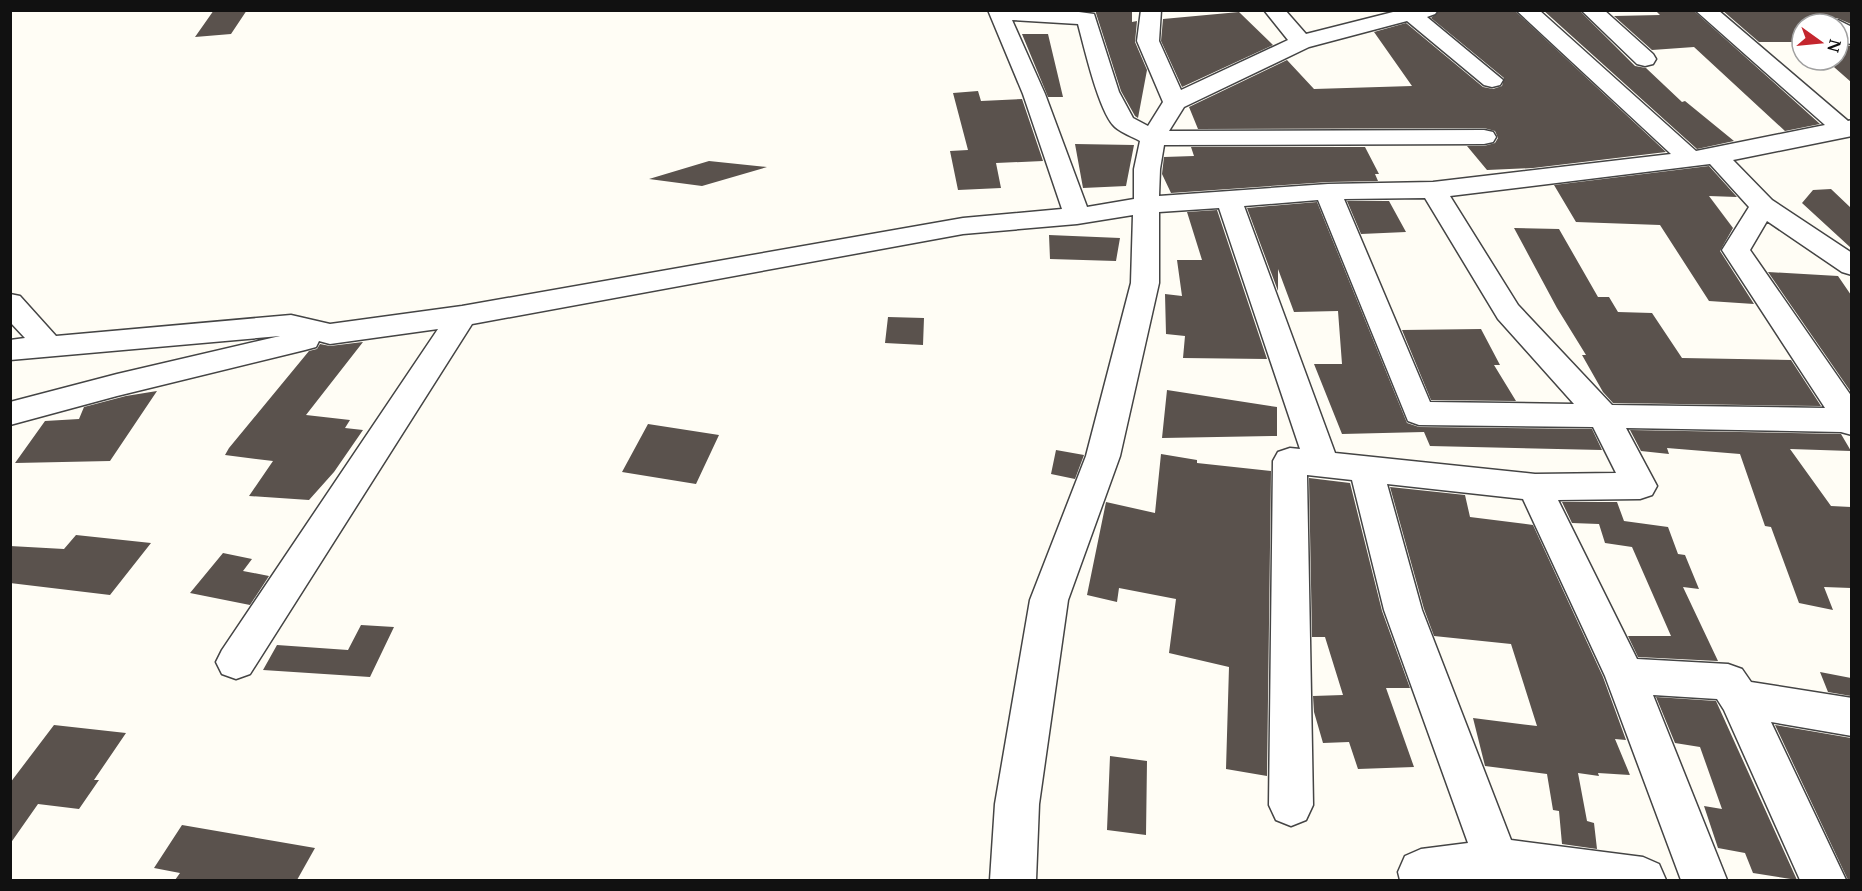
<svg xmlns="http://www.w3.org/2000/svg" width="1862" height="891" viewBox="0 0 1862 891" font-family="'Noto Serif',serif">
<rect width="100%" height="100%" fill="#fffdf5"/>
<!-- building -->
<path fill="#5a524d" d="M 214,10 L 247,10 L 231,34 L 195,37 Z
M 1095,10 L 1132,10 L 1132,22 L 1137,21 L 1135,42 L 1147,70 L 1138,118 L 1135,116 L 1121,91 Z
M 1440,10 L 1514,10 L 1666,152 L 1533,168 L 1487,170 L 1467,146 L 1484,146 L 1495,143 L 1498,138 L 1495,131 L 1484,128 L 1198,129 L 1189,107 L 1287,60 L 1314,89 L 1412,86 L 1374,32 L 1406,23 L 1483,87 L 1493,89 L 1502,86 L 1504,78 L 1431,18 Z
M 1543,10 L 1579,10 L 1635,66 L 1646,68 L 1682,102 L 1685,101 L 1734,141 L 1697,149 Z
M 1655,10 L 1693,10 L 1820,124 L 1785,131 L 1694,47 L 1652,50 L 1614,16 L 1660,15 Z
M 1722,10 L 1851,11 L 1851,24 L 1837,18 L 1827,24 L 1802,24 L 1802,42 L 1759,42 Z
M 1239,12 L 1273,45 L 1182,87 L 1161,41 L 1163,19 Z
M 1022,34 L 1048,34 L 1063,97 L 1048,97 Z
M 1838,40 L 1844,45 L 1851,46 L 1851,82 L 1826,60 L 1838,60 Z
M 978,91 L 981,101 L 1022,99 L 1043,161 L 996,163 L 1001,188 L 958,190 L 950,151 L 968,150 L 953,93 Z
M 1075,144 L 1134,145 L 1126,186 L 1083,188 Z
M 1191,147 L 1365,147 L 1379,174 L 1375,174 L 1378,181 L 1328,182 L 1171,193 L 1162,174 L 1164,157 L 1194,156 Z
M 709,161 L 767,167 L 702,186 L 649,179 Z
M 1709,166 L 1737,197 L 1709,196 L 1733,228 L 1720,251 L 1754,304 L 1709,301 L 1660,225 L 1576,222 L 1554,185 Z
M 1831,189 L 1851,208 L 1851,248 L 1802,203 L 1813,190 Z
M 1347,201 L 1389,201 L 1406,232 L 1361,234 Z
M 1317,202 L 1407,423 L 1419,427 L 1592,429 L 1602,450 L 1430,446 L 1424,432 L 1342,434 L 1314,364 L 1342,364 L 1338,311 L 1294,312 L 1278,269 L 1278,291 L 1247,208 Z
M 1217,210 L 1267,359 L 1183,358 L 1185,336 L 1166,334 L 1165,294 L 1182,296 L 1177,260 L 1202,260 L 1187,212 Z
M 1514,228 L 1559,229 L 1598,297 L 1609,297 L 1618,312 L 1652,313 L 1682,358 L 1791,360 L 1821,406 L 1613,403 L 1603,392 L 1582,355 L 1586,355 L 1557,308 Z
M 1049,235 L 1120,238 L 1116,261 L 1050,259 Z
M 1768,272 L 1838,276 L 1851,295 L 1851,392 Z
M 888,317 L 924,318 L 923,345 L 885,343 Z
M 1481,329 L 1500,365 L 1494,365 L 1516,401 L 1431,400 L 1402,330 Z
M 363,342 L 306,415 L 350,420 L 345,428 L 363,430 L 334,472 L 309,500 L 249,496 L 273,461 L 225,455 L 229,448 L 309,351 L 317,349 L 320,344 L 330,346 Z
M 1167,390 L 1277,407 L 1277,436 L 1162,438 Z
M 157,391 L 110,461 L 15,463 L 45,421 L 79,419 L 84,407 L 126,396 Z
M 648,424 L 719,435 L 696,484 L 622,472 Z
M 1630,430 L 1841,434 L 1851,451 L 1790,449 L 1831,506 L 1851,507 L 1851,588 L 1824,587 L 1833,610 L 1799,603 L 1771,527 L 1765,526 L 1740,454 L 1667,448 L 1669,454 L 1641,451 Z
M 1056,450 L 1084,455 L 1075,479 L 1051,474 Z
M 1161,454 L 1197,460 L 1197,463 L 1271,471 L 1267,776 L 1226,769 L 1229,667 L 1169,653 L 1176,599 L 1119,588 L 1117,602 L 1087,595 L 1106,502 L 1155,513 Z
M 1309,478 L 1350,483 L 1382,611 L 1410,688 L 1386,688 L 1414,767 L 1358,769 L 1349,742 L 1323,743 L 1314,712 L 1313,696 L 1343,695 L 1325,637 L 1312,637 Z
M 1390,487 L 1465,495 L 1470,517 L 1533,525 L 1603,677 L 1626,740 L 1615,739 L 1630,775 L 1598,773 L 1599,776 L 1578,773 L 1587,821 L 1594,823 L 1597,849 L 1562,844 L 1559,811 L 1553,810 L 1547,774 L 1485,766 L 1473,718 L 1537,726 L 1511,644 L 1434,636 L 1424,609 Z
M 1562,502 L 1617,502 L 1624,521 L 1668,527 L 1678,554 L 1685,555 L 1699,589 L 1683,587 L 1718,661 L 1638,657 L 1628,636 L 1671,636 L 1632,547 L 1605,543 L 1599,524 L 1572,523 Z
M 76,535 L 151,543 L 110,595 L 10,583 L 10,546 L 64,549 Z
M 223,553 L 252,559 L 243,571 L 269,576 L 250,605 L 190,593 Z
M 361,625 L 394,627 L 370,677 L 263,670 L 277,645 L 348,650 Z
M 1820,672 L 1851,678 L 1851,696 L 1828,692 Z
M 1656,697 L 1716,701 L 1797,880 L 1753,873 L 1745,853 L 1718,848 L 1704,806 L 1722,809 L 1700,747 L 1675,743 Z
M 54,725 L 126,733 L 94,780 L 99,780 L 79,809 L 38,804 L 10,844 L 10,783 Z
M 1775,725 L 1851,738 L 1851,880 L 1848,880 Z
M 1110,756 L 1147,761 L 1146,835 L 1107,830 Z
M 182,825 L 315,848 L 297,880 L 175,880 L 180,873 L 154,868 Z"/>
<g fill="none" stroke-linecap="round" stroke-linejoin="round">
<defs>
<path id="street" d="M 988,10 L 1064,10 L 1094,14 L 1119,92 L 1133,118 L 1148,126 L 1163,102 L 1137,41 L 1141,10 L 1161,10 L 1159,41 L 1181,90 L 1288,40 L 1264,10 L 1285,10 L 1306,34 L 1401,10 L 1438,10 L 1435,14 L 1427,17 L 1503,80 L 1500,85 L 1492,87 L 1484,85 L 1407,21 L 1309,47 L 1184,107 L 1169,131 L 1484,130 L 1493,132 L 1496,137 L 1493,142 L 1484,144 L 1164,145 L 1160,169 L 1159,196 L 1328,184 L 1433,182 L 1671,154 L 1516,10 L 1539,10 L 1696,151 L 1825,125 L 1695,10 L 1718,10 L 1848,121 L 1852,120 L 1852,136 L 1733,160 L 1772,200 L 1852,253 L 1852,275 L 1842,272 L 1767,221 L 1750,250 L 1852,397 L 1852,435 L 1841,432 L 1626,428 L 1657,486 L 1652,495 L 1640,499 L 1558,500 L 1637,659 L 1728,664 L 1742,669 L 1751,682 L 1852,698 L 1852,736 L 1771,722 L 1846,880 L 1800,880 L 1724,710 L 1717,699 L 1653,695 L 1727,880 L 1681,880 L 1605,676 L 1523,499 L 1387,484 L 1422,610 L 1511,840 L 1643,857 L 1659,864 L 1666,880 L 1400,880 L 1398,872 L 1405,856 L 1421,849 L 1468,843 L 1384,610 L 1352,480 L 1307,475 L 1313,805 L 1306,820 L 1291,826 L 1276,820 L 1269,805 L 1273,461 L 1278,452 L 1290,448 L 1300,449 L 1219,208 L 1159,212 L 1159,283 L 1120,456 L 1068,600 L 1039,804 L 1036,880 L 990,880 L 995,804 L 1030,600 L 1086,456 L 1131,283 L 1133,215 L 1077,224 L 963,234 L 472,324 L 250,674 L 236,679 L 222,674 L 216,662 L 222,650 L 438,329 L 330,344 L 319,341 L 316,347 L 305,350 L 117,396 L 10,425 L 10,402 L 117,374 L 280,336 L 10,360 L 10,340 L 25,338 L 10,322 L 10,294 L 20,296 L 56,336 L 291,315 L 330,324 L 462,306 L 963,218 L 1062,209 L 1023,94 ZM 1012,20 L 1078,24 C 1084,46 1099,113 1115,127 C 1122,133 1133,137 1140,141 L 1134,169 L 1134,199 L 1087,207 L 1045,94 ZM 1710,164 L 1749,207 L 1722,250 L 1825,408 L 1612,405 L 1518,305 L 1450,196 ZM 1425,198 L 1498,319 L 1574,404 L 1430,402 L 1344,199 ZM 1318,200 L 1408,421 L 1419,425 L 1593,427 L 1616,473 L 1535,474 L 1335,453 L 1244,206 Z
M 1581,10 L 1604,10 L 1653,54 L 1656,59 L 1653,64 L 1645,66 L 1637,64 Z
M 1838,20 L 1852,27 L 1852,44 L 1844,43 L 1838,37 L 1838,24 L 1829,24 Z"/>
</defs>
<!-- street casing -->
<use href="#street" stroke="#444" stroke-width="3"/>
<!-- street -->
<use href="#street" fill="#fff" fill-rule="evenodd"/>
</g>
<!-- border -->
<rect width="1862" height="891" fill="none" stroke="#111111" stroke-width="24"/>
<!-- north arrow -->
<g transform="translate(1820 42) rotate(105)"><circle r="28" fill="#ffffff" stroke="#a0a0a0" stroke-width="1.5"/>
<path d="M0-4.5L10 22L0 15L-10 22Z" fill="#c4262e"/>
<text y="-9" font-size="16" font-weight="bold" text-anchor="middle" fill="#111111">N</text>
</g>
</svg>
